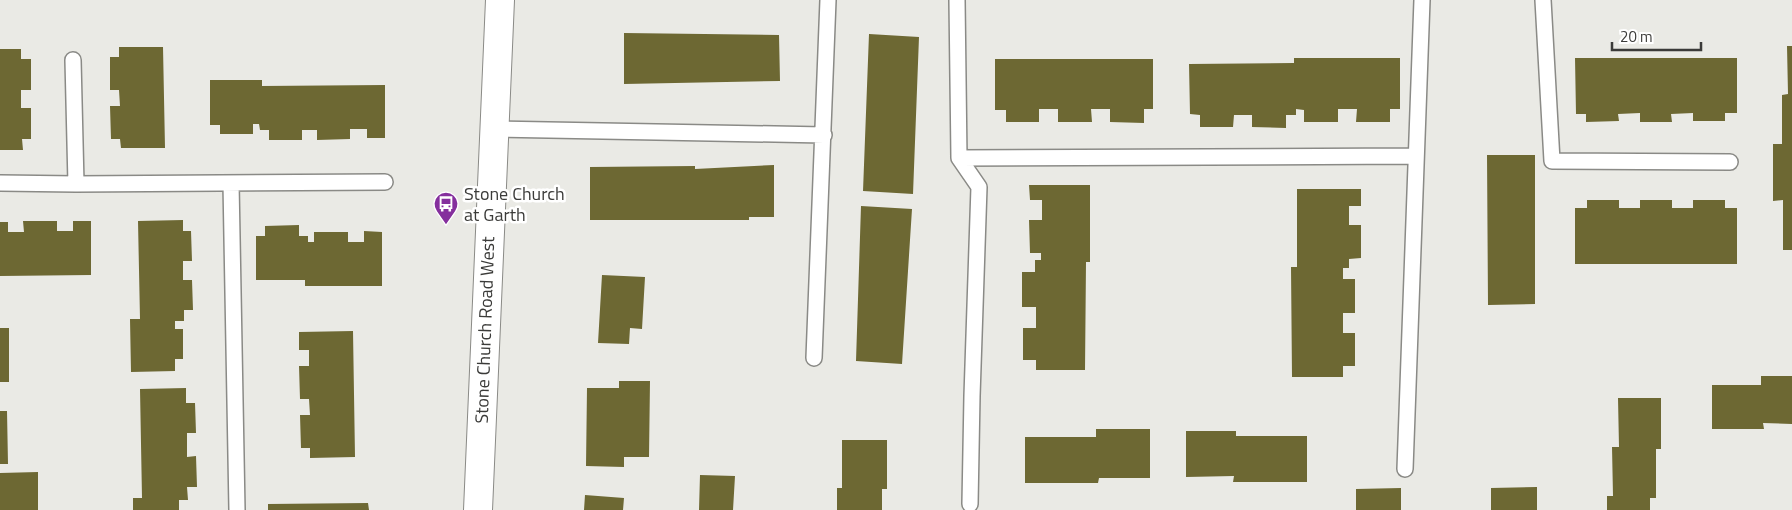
<svg xmlns="http://www.w3.org/2000/svg" width="1792" height="510" viewBox="0 0 1792 510" font-family="'Titillium Web',sans-serif">
<rect width="100%" height="100%" fill="#eaeae5"/>
<!-- building -->
<path fill="#6d6833" d="M 624,33 L 779,35 L 780,81 L 624,84 Z
M 869,34 L 919,37 L 913,194 L 863,191 Z
M 1787,46 L 1792,46 L 1792,250 L 1783,250 L 1783,200 L 1773,201 L 1773,144 L 1782,144 L 1782,95 L 1788,94 Z
M 119,47 L 163,47 L 165,148 L 121,148 L 120,139 L 111,139 L 110,106 L 120,106 L 119,90 L 110,90 L 110,57 L 119,57 Z
M 0,49 L 21,49 L 21,59 L 31,59 L 31,90 L 21,90 L 21,108 L 31,108 L 31,139 L 22,139 L 23,150 L 0,150 Z
M 1294,58 L 1400,58 L 1400,109 L 1390,109 L 1390,122 L 1356,122 L 1357,109 L 1338,109 L 1338,122 L 1304,122 L 1304,110 L 1296,109 L 1296,115 L 1286,115 L 1286,128 L 1252,127 L 1252,115 L 1234,115 L 1233,127 L 1200,127 L 1200,115 L 1190,114 L 1189,64 L 1294,63 Z
M 1575,58 L 1737,58 L 1737,113 L 1725,113 L 1725,121 L 1693,121 L 1693,113 L 1671,114 L 1672,122 L 1640,122 L 1640,113 L 1618,114 L 1619,121 L 1586,122 L 1586,114 L 1576,114 Z
M 995,59 L 1153,59 L 1153,109 L 1144,109 L 1144,123 L 1110,122 L 1110,109 L 1091,109 L 1092,122 L 1058,122 L 1058,109 L 1039,109 L 1039,122 L 1006,122 L 1006,110 L 995,110 Z
M 210,80 L 262,80 L 262,86 L 385,85 L 385,138 L 367,138 L 367,129 L 350,129 L 350,139 L 317,140 L 317,130 L 302,130 L 302,140 L 269,140 L 269,130 L 260,130 L 259,124 L 253,124 L 253,134 L 220,134 L 220,125 L 210,125 Z
M 1487,155 L 1535,155 L 1535,304 L 1488,305 Z
M 774,165 L 774,217 L 749,217 L 749,220 L 590,220 L 590,167 L 695,166 L 695,169 Z
M 1029,185 L 1090,185 L 1090,262 L 1086,262 L 1085,370 L 1036,370 L 1036,360 L 1023,360 L 1023,328 L 1036,328 L 1036,307 L 1022,307 L 1022,272 L 1035,272 L 1035,260 L 1041,260 L 1041,253 L 1030,253 L 1029,220 L 1042,220 L 1042,200 L 1030,200 Z
M 1297,189 L 1361,189 L 1361,206 L 1349,206 L 1349,225 L 1361,225 L 1361,258 L 1349,259 L 1349,268 L 1343,268 L 1343,279 L 1355,279 L 1355,313 L 1343,313 L 1343,333 L 1355,333 L 1355,366 L 1343,366 L 1343,377 L 1292,377 L 1291,267 L 1297,267 Z
M 1587,200 L 1619,200 L 1619,208 L 1640,208 L 1640,200 L 1672,200 L 1672,208 L 1693,208 L 1693,200 L 1725,200 L 1725,208 L 1737,208 L 1737,264 L 1575,264 L 1575,208 L 1587,208 Z
M 861,206 L 912,209 L 902,364 L 856,361 Z
M 183,220 L 183,231 L 191,231 L 192,261 L 183,261 L 183,280 L 192,280 L 193,310 L 184,310 L 184,321 L 175,321 L 175,329 L 183,329 L 183,359 L 175,359 L 175,371 L 131,372 L 130,319 L 140,319 L 138,221 Z
M 23,221 L 57,221 L 57,231 L 73,231 L 73,221 L 91,221 L 91,275 L 0,276 L 0,222 L 8,222 L 8,232 L 24,232 Z
M 299,225 L 299,236 L 308,236 L 308,242 L 314,242 L 314,232 L 348,232 L 348,242 L 364,242 L 364,231 L 382,232 L 382,286 L 305,286 L 305,280 L 256,280 L 256,236 L 265,236 L 265,226 Z
M 602,275 L 645,277 L 642,329 L 630,328 L 629,344 L 598,343 Z
M 0,328 L 9,328 L 9,382 L 0,382 Z
M 353,331 L 355,457 L 310,458 L 310,448 L 301,448 L 300,415 L 310,415 L 309,399 L 300,399 L 299,366 L 309,366 L 309,350 L 299,350 L 299,332 Z
M 1761,376 L 1792,376 L 1792,424 L 1763,423 L 1764,429 L 1712,429 L 1712,385 L 1761,385 Z
M 619,381 L 650,381 L 649,457 L 624,457 L 624,467 L 586,466 L 587,388 L 619,388 Z
M 186,388 L 186,403 L 195,403 L 196,433 L 187,433 L 187,457 L 196,456 L 197,487 L 187,487 L 188,500 L 179,500 L 179,510 L 133,510 L 133,498 L 142,498 L 140,389 Z
M 1618,398 L 1661,398 L 1661,449 L 1656,449 L 1656,498 L 1650,498 L 1650,510 L 1607,510 L 1607,496 L 1613,496 L 1612,447 L 1619,447 Z
M 0,411 L 7,411 L 8,464 L 0,464 Z
M 1096,429 L 1150,429 L 1150,478 L 1099,478 L 1098,483 L 1025,483 L 1025,437 L 1096,437 Z
M 1186,431 L 1236,431 L 1236,436 L 1307,436 L 1307,482 L 1233,482 L 1234,476 L 1186,477 Z
M 842,440 L 887,440 L 887,489 L 882,489 L 882,510 L 837,510 L 837,488 L 842,488 Z
M 38,472 L 38,510 L 0,510 L 0,473 Z
M 700,475 L 735,476 L 733,510 L 699,510 Z
M 1537,487 L 1537,510 L 1491,510 L 1491,488 Z
M 1401,488 L 1401,510 L 1356,510 L 1356,489 Z
M 585,495 L 624,498 L 623,510 L 584,510 Z
M 368,503 L 369,510 L 268,510 L 268,504 Z"/>
<g fill="none" stroke-linecap="round" stroke-linejoin="round">
<defs>
<path id="service" d="M 957,0 L 959,158 L 979,187 L 972,396 L 970,504
M 1543,0 L 1552,161 L 1730,162
M 73,60 L 76,184
M 494,129 L 824,135
M 959,158 L 1415,156
M 0,183 L 76,184 L 385,182
M 231,183 L 237,510
M 814,358 L 828,0
M 1405,469 L 1422,0"/>
<path id="secondary" d="M 478,510 L 500,0"/>
</defs>
<!-- service casing -->
<use href="#service" stroke="#8a8a86" stroke-width="18"/>
<!-- secondary casing -->
<use href="#secondary" stroke="#8a8a86" stroke-width="30"/>
<!-- service -->
<use href="#service" stroke="#fff" stroke-width="15"/>
<!-- secondary -->
<use href="#secondary" stroke="#fff" stroke-width="28"/>
</g>
<!-- icons -->
<defs>
<symbol id="bus-pin" viewBox="-11 -11 22 30"><path d="M0 17L-7.5 6A9.5 9.5 0 1 1 7.5 6Z" fill="#852f9d" stroke="#fff"/><path d="M-5-6H5V4H4V6H2V4H-2V6H-4V4H-5ZM-3.5-4V0h7V-4ZM-3.5 1.2v1.5H-2V1.2ZM2 1.2v1.5H3.5V1.2Z" fill="#fff"/></symbol>
</defs>
<g fill-rule="evenodd">
<use href="#bus-pin" x="432" y="190" width="28" height="38"/>
</g>
<g text-anchor="middle" stroke-width="5" stroke-linejoin="round" paint-order="stroke">
<!-- poi labels -->
<g font-size="18" fill="#3b3b39" stroke="#fff" text-anchor="start">
<text x="464" y="200">Stone Church<tspan x="464" dy="21">at Garth</tspan></text>
</g>
<!-- street labels -->
<g font-size="18" fill="#3b3b39" stroke="#fff">
<text transform="translate(485 330) rotate(-88)" y="6">Stone Church Road West</text>
</g>
</g>
<!-- scale -->
<path d="M1612 42v8h89v-8" fill="none" stroke="#3b3b39" stroke-width="2.5"/>
<text x="1620" y="42" font-size="15" fill="#3b3b39" stroke="#ffffff" stroke-width="4" paint-order="stroke">20 m</text>
</svg>
